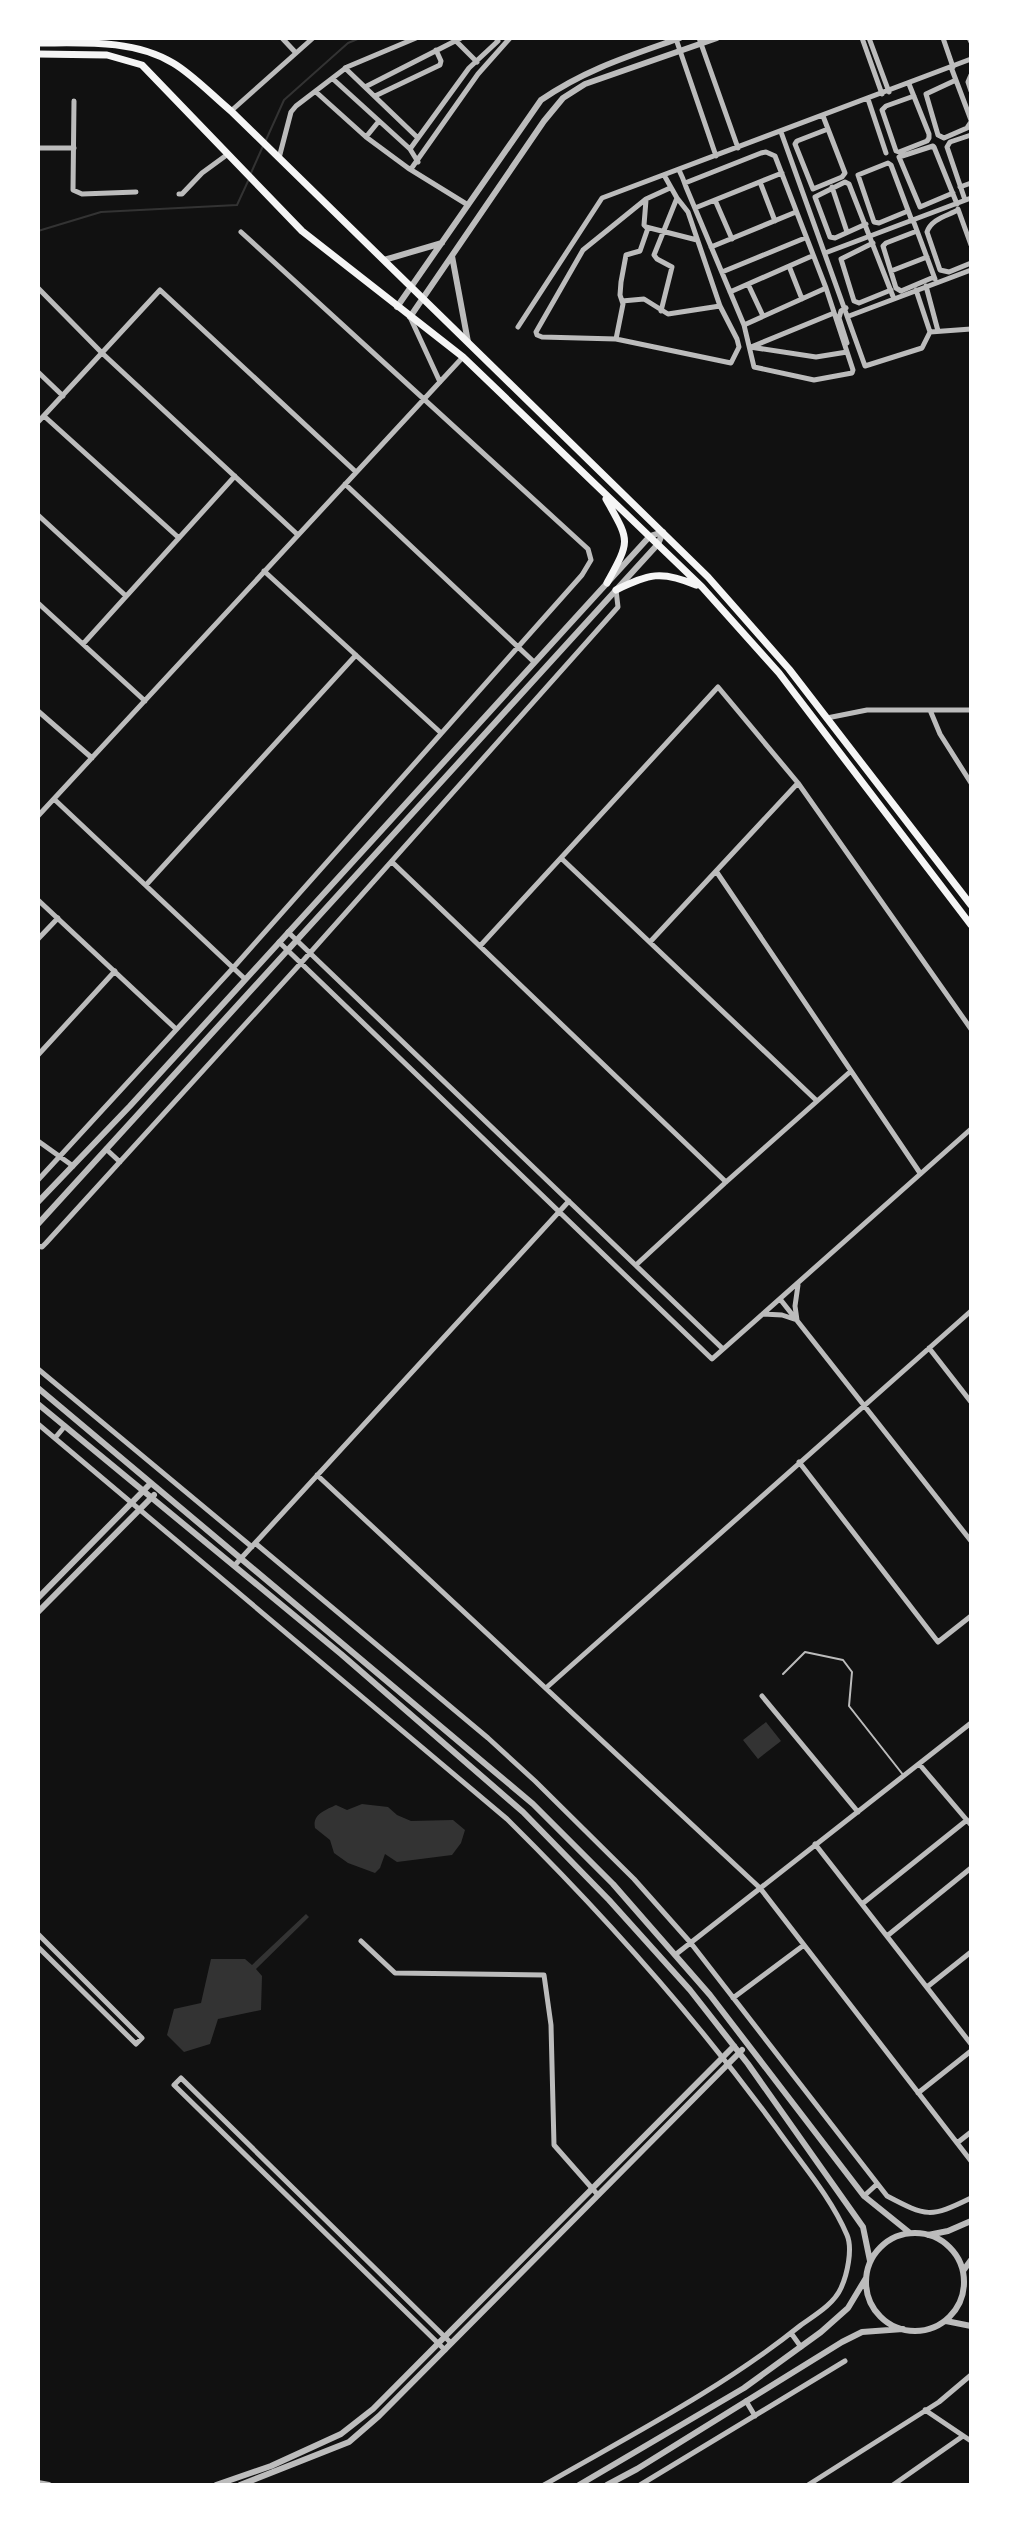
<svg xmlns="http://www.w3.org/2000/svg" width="1009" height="2523" viewBox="0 0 1009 2523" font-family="'IBM Plex Serif',serif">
<rect width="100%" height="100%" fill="#111"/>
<!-- water -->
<path fill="#333" d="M 766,1722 L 781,1741 L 758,1759 L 743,1740 Z
M 362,1804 L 388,1807 L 397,1815 L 411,1821 L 453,1820 L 465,1830 L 461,1843 L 452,1855 L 397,1862 L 385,1854 L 380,1868 L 375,1873 L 348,1863 L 334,1853 L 330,1840 L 315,1828 C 312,1814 326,1810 336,1805 L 347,1810 Z
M 306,1914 L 309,1917 L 256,1969 L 262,1976 L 261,2010 L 218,2019 L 210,2044 L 184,2052 L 167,2035 L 174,2009 L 201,2003 L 211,1959 L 245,1959 L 252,1965 Z"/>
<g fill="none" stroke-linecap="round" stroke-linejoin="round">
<!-- stream -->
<path stroke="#333" stroke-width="2" d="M 266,140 L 284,100 L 348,43 L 360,38
M 251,173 L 263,146
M 38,231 L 101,212 L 237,205 L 249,179"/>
<!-- service -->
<path stroke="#bcbcbc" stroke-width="2" d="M 783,1674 L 805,1652 L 843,1660 L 852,1672 L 849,1706 L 904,1776"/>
<!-- minor -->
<path stroke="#bcbcbc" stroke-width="5" d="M 282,38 L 296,53
M 699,38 L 738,148
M 862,38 L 882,94
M 869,38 L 889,92
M 943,38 L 953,67
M 969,38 L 971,42
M 676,39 L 716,156
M 455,40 L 477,62
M 951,67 L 971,120
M 345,68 L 418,138
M 971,75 L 968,82 L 971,91
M 333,79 L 410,149 L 418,162
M 956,80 L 926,94 L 938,135 L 944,138 L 967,128 L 971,122
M 909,84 L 929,134 L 929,138 L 927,141 L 899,152 L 896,151 L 882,110 L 886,106 L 914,96
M 365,87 L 461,38
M 316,92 L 366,137 L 408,168 L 468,205
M 375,96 L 440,65 L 441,61 L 436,50
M 868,99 L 886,153
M 74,101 L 73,190 L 82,194 L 136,192
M 231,111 L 313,38
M 823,116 L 845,173 L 842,177 L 813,189 L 795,144 L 797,141 L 828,129
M 781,132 L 865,366 L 922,348 L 930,332 L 971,329
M 366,137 L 379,121
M 38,148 L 74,148
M 410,149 L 469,68 L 498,41 L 496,38
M 279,158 L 291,112 L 296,106 L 347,67 L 416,38
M 411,169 L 478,74 L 510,38
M 679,170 C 682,176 684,181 686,187 L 744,325 L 754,367 L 814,380 L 852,373 L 853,370 L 826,288 L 775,156 L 766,152 L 761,153 L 685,183
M 760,182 L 775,221
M 832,187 L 847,232
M 960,187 L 971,183
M 670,188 L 646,199 L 583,250 L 536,332 L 537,335 L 542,337 L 616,339 L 731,363 L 739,347 L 737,339 L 720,306 L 688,212 L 677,198
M 953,193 L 920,207 L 899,157 L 933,146 L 934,147 L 957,204
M 179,194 L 182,194 L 202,173 L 228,154
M 646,200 L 644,225 L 646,227 L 697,240
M 715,200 L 732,239
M 965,200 L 947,147 L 950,142 L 971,135
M 695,208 L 782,173
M 958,209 L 971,245
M 958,210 C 947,216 931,219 927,232 L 940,270 L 949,272 L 971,263
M 908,211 L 879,223 L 874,222 L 858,175 L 888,163 L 891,165 L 912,221
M 913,220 L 935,279
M 866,224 L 835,238 L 830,237 L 815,197 L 845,182 L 849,184 L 894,299
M 917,231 L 886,243 L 883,246 L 896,288 L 901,291 L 934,277
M 873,243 L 841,259 L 854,301 L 859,303 L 891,290
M 711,247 L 796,212
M 825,253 L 971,198
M 789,266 L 802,299
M 891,271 L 927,257
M 722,272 L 805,238
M 748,284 L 763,316
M 926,286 L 938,331
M 38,288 L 102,353 L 298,535
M 916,290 L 930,332
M 730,292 L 812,256
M 622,301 L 644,299 L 668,314 L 720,306
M 846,308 L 841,311 L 839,318 L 847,343
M 661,311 L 672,267 L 657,259 L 654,255 L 677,198 L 664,175
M 849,316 L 971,270
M 410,317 L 440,382
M 744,325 L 826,288
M 518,327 L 602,198 L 971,59
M 616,339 L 623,304 L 620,295 L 621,282 L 626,255 L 640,251 L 648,228
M 750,347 L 816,357 L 847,352
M 751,347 L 834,313
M 38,372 L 63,396
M 44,416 L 179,538
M 38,422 L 160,290 L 356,472
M 345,484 L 534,662
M 38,515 L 126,596
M 264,571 L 441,733
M 38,603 L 145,701
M 83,644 L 235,476
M 930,710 L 940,734 L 971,783
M 38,711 L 92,758
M 827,718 L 867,710 L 971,710
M 54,799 L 245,979
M 38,816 L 463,357
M 561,858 L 817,1101
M 392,862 L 726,1182
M 716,871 L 920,1173
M 146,885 L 356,655
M 38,900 L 176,1029
M 288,932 L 723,1349
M 38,939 L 58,918
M 279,942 L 712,1359 L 971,1129
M 650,942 L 798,783
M 480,946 L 718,687 L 798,783 L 971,1029
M 38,1055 L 115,971
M 38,1141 L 73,1166
M 106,1149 L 120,1162
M 38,1180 L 233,968 L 582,575 L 591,560 L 588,549 L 241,232
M 38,1246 L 42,1247 L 46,1243 L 301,963 L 618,607 L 616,590
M 636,1265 L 726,1182 L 851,1071
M 780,1299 L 971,1541
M 763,1314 L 782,1315 L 797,1320 L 795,1306 L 798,1285
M 929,1348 L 971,1402
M 38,1369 L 252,1547
M 38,1424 L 507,1819 C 605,1916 696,2018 777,2129 C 801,2163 831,2197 847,2235 C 853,2249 847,2275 841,2288 C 834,2304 815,2315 801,2325 C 723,2388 631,2435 544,2485
M 55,1438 L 65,1426
M 799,1462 L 938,1642 L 971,1616
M 317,1475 L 760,1888 L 971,2161
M 255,1543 L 488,1738 L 535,1781 L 634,1879 L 690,1942 L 887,2196 C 927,2217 930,2218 971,2198
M 234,1566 L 569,1201
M 546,1688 L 971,1311
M 762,1696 L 858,1812
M 920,1765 L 971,1825
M 815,1844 L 971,2044
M 862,1904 L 967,1820
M 38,1934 L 142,2038 L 136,2044 L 38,1947
M 887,1936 L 971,1868
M 361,1941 L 395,1973 L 544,1975 L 551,2025 L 554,2145 L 598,2195
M 675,1955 L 971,1723
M 927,1987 L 971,1952
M 733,1998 L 804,1945
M 918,2093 L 971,2051
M 957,2143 L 971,2132
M 864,2196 L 876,2185
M 791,2333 L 801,2347
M 445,2350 L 174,2085 L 181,2078 L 451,2343
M 746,2401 L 755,2416
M 925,2410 L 971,2441
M 640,2485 L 845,2361
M 808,2485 L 939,2402 L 971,2375
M 893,2485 L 963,2436"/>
<!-- tertiary -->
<path stroke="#bcbcbc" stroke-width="6" d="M 452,256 L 468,342
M 384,260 L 442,243
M 397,307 L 541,100 C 586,69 629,56 680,38
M 410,317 L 544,121 L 563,98 L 585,84 L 717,38
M 38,1202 L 130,1106 L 650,536 L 663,532
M 38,1224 L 658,544 L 663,532
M 38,1388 L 533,1804 L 613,1884 L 710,1995 L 864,2196 L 910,2233
M 38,1404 L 341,1654 L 523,1812 L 609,1900 L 690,1990 L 748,2064 L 863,2227 L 870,2261
M 38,1598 L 151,1483
M 38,1612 L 154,1495
M866 2282a49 49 0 1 1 98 0a49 49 0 1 1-98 0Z
M 928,2235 L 948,2231 L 971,2221
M 963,2271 L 971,2260
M 946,2321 L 971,2326
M 38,2483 L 49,2485
M 216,2485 L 271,2466 L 341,2434 L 373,2409 L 734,2046
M 240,2485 L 349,2442 L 379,2416 L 742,2050
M 579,2485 L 744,2388 L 821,2332 L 848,2308 L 866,2278
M 607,2485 L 637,2469 L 842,2342 L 862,2332 L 903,2329"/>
<!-- secondary -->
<path stroke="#f5f5f5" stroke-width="7" d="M 38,43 C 82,43 133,39 173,63 C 192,74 213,96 231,111 L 708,577 L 789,669 L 971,905
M 38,54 L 107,55 L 142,65 L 302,231 L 463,357 L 702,587 L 779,673 L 971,925
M 606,499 C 630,542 631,539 607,583
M 616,590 C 649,574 661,570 696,585"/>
</g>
<!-- border -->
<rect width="1009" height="2523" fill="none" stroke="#ffffff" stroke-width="80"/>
</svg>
